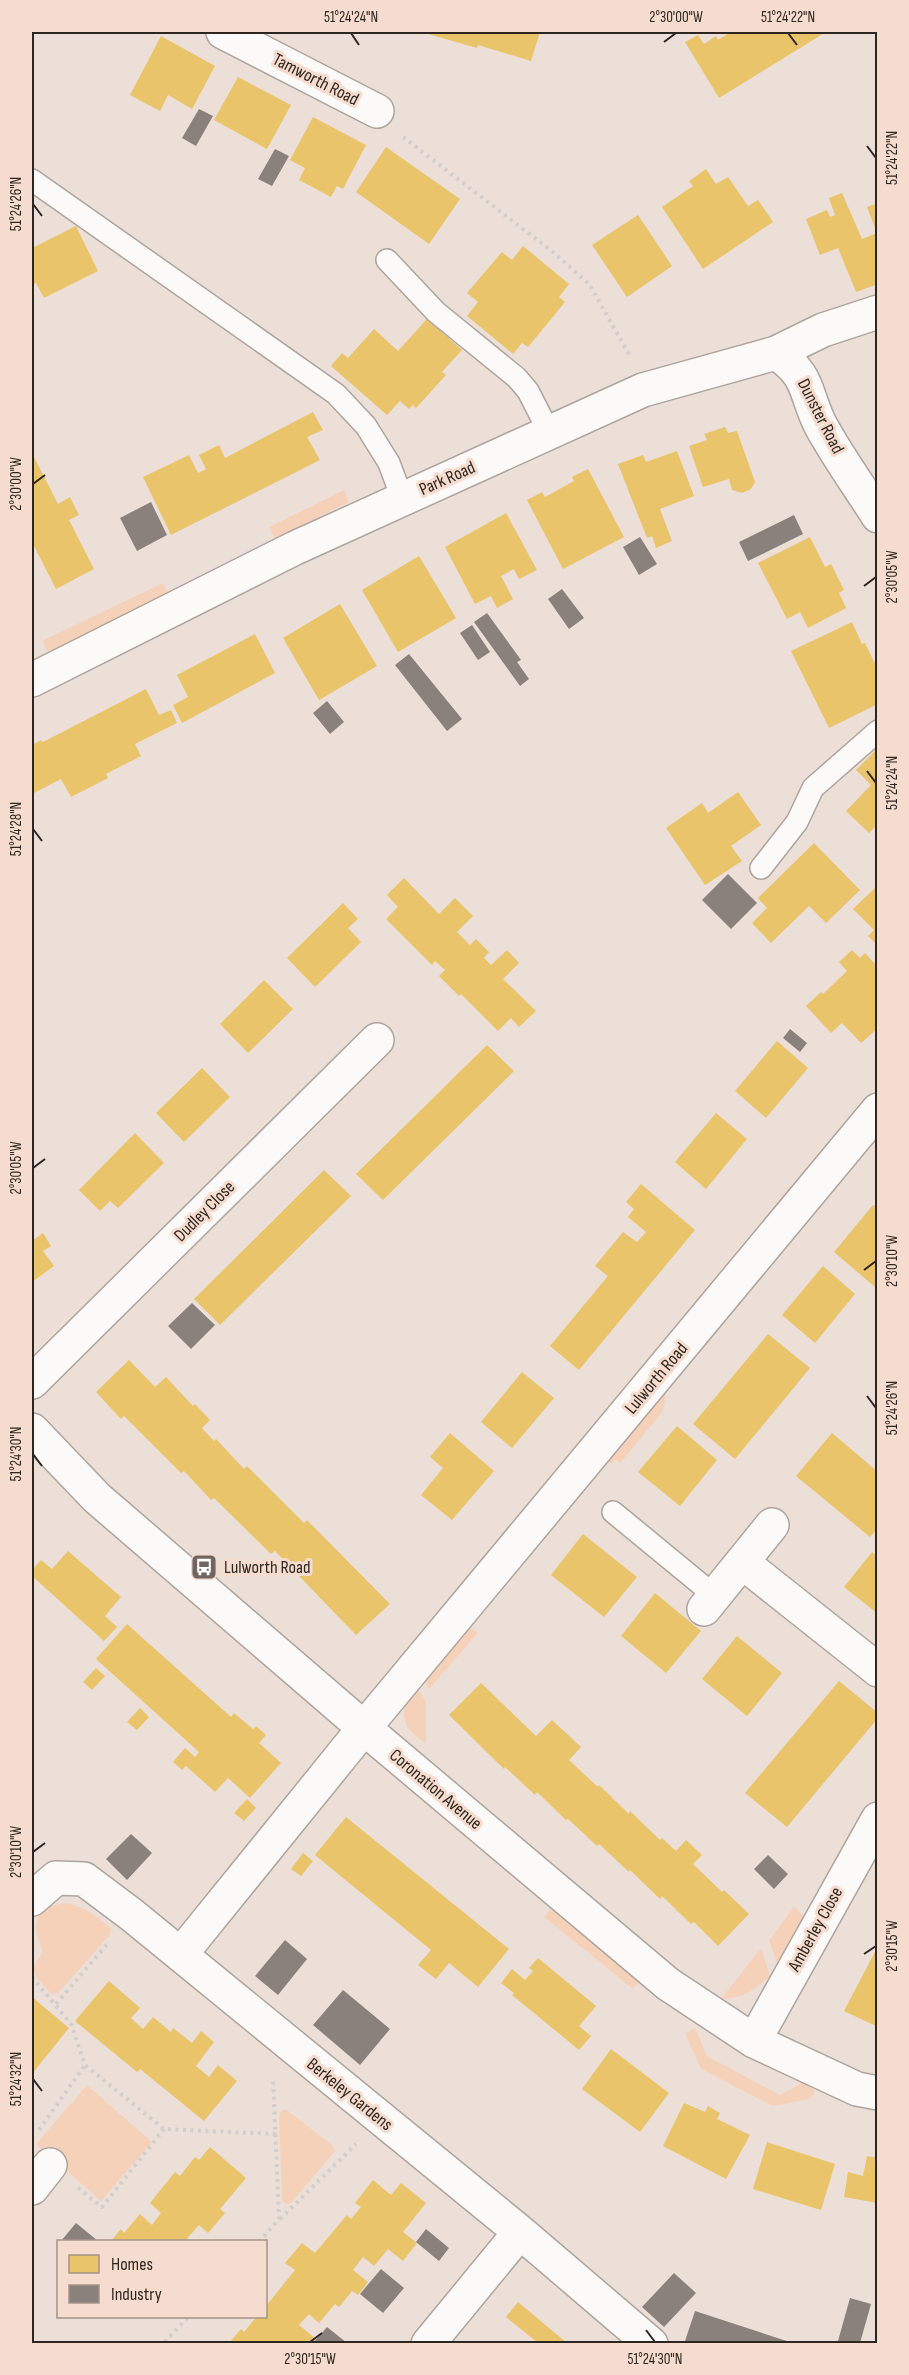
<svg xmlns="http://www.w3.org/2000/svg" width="909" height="2375" viewBox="0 0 909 2375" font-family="'Sofia Sans Condensed',sans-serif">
<rect width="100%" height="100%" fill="#ecdfd7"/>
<!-- green -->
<path fill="#f6d1ba" d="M 344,490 L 349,502 L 275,539 L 269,527 Z
M 163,583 L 168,594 L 49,653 L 42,641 Z
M 668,1383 L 663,1411 L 620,1463 L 616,1460 L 610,1464 L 607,1458 Z
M 465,1626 L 478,1633 L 429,1689 L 422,1675 Z
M 415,1683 L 426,1702 L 426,1744 C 397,1723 400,1714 415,1683 Z
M 66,1903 C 85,1906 97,1917 111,1928 L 110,1935 L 58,1993 L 52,1995 L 36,1977 L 32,1969 L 43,1952 C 31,1925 32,1907 66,1903 Z
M 552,1906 L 641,1979 L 633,1989 L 544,1917 Z
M 794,1907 L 807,1919 L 791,1948 L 783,1952 L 777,1963 L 769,1940 Z
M 761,1948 L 770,1976 C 752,1992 745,1997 721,1999 Z
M 695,2028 L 707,2056 L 780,2095 L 804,2082 L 812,2085 C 815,2090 815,2095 810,2099 L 773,2106 L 701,2069 L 685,2034 Z
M 87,2085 L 152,2142 L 101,2201 L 36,2144 Z
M 282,2110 L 287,2110 L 332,2145 L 335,2151 L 291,2203 L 287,2204 L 283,2202 L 282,2197 L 279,2115 Z"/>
<!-- homes -->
<path fill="#e9c46a" d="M 421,32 L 540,32 L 531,61 L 478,45 L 477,48 Z
M 731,32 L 826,32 L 719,98 L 685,42 L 698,35 L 704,44 L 716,36 L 718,40 Z
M 161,36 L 215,66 L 192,109 L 168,95 L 160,111 L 130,95 Z
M 238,77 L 291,105 L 267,149 L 214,120 Z
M 313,117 L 366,145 L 343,189 L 337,186 L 331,197 L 299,180 L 305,168 L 290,160 Z
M 386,147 L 460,199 L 429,244 L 356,192 Z
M 706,169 L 716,184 L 728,177 L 748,206 L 758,200 L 773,222 L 703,269 L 662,207 L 693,186 L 689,181 Z
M 842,193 L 862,239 L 877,233 L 867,207 L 878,203 L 878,284 L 856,292 L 838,248 L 820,255 L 806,219 L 827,210 L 830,217 L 835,215 L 829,198 Z
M 638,215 L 672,266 L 627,297 L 592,245 Z
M 76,226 L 98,271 L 44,298 L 36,283 L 32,285 L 32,248 Z
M 523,246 L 569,284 L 559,297 L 565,302 L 528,347 L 522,343 L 513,354 L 467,316 L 478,302 L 467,293 L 502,252 L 512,260 Z
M 427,319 L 462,350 L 442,372 L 446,375 L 416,408 L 413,405 L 409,409 L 400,401 L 387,415 L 331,366 L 342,353 L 348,358 L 374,329 L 398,351 Z
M 313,412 L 323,430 L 307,437 L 320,460 L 171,535 L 143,477 L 189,455 L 198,473 L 206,469 L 199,455 L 219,445 L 225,458 Z
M 725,427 L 728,433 L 737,431 L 755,482 L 751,489 L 742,493 L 732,490 L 729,479 L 703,487 L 689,446 L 707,440 L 704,434 Z
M 677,451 L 694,496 L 660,509 L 672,541 L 656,548 L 652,536 L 647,538 L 618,464 L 643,455 L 646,462 Z
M 32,453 L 58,504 L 70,497 L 79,515 L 69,520 L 94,569 L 56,589 L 32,542 Z
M 588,469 L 624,537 L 563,569 L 527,500 L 542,492 L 545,497 L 574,481 L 572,477 Z
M 506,513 L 537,570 L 519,579 L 514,569 L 501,576 L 513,599 L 497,608 L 491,596 L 475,604 L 445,547 Z
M 810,537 L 825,567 L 831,564 L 844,590 L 839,593 L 846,608 L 808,628 L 800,612 L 787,619 L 758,563 Z
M 419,556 L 456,618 L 398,652 L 362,590 Z
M 340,604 L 377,666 L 319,700 L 283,638 Z
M 852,622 L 862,644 L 865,643 L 878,670 L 878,704 L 829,728 L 791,651 Z
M 255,634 L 275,673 L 182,723 L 173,705 L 188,697 L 177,675 Z
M 146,689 L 159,715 L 171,710 L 177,723 L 135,744 L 141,756 L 106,774 L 108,778 L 71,797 L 61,779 L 32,794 L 32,745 L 41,740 L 43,742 Z
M 878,748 L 878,824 L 869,833 L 846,811 L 871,785 L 856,770 Z
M 738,792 L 761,825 L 731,846 L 742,861 L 705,885 L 666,828 L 702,803 L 708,813 Z
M 814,843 L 860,890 L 826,923 L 809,906 L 771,943 L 752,923 L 767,908 L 758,898 Z
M 404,878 L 439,914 L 455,898 L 473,916 L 457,932 L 470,945 L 476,939 L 489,952 L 484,958 L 491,965 L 507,950 L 519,963 L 503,979 L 536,1011 L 519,1027 L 511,1018 L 498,1031 L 461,994 L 459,996 L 439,976 L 445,970 L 435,961 L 432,965 L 386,919 L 398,907 L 387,895 Z
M 878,885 L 878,946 L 868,936 L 874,930 L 853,909 Z
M 343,903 L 358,919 L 348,928 L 361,942 L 315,987 L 287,958 Z
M 852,950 L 860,958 L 865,953 L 878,967 L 878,1028 L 861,1043 L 842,1023 L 831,1033 L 806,1006 L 821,992 L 823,994 L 847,971 L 839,962 Z
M 264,980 L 293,1009 L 248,1053 L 220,1024 Z
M 777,1041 L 808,1068 L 766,1118 L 735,1091 Z
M 487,1045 L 514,1071 L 383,1200 L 356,1174 Z
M 202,1068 L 230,1097 L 184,1142 L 156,1113 Z
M 716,1113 L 747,1139 L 706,1189 L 675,1162 Z
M 135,1133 L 164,1163 L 118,1208 L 110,1201 L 100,1211 L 79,1190 Z
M 324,1170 L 351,1196 L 220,1325 L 194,1299 Z
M 641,1184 L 695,1230 L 579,1370 L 550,1346 L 608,1276 L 595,1266 L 623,1232 L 637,1242 L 646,1232 L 628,1217 L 634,1209 L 626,1202 Z
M 873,1205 L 878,1208 L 878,1283 L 875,1287 L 834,1252 Z
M 43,1233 L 51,1246 L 43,1251 L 54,1266 L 32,1282 L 32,1241 Z
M 823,1266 L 855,1294 L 815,1343 L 782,1315 Z
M 768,1334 L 810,1368 L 735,1459 L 693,1424 Z
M 129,1360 L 155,1387 L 166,1377 L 193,1406 L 195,1404 L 210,1420 L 202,1428 L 214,1441 L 216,1439 L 244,1469 L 247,1466 L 304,1523 L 307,1520 L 390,1604 L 356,1635 L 275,1551 L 271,1554 L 214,1498 L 211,1500 L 184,1471 L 181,1473 L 124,1416 L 121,1419 L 96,1392 Z
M 522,1372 L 554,1398 L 512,1448 L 481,1422 Z
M 677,1426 L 717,1460 L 680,1506 L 638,1472 Z
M 450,1433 L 494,1471 L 452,1520 L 421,1495 L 443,1468 L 430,1457 Z
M 832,1433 L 878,1472 L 878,1528 L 870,1537 L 796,1476 Z
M 583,1534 L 637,1577 L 604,1617 L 551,1575 Z
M 68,1551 L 121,1597 L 105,1616 L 117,1627 L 104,1641 L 32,1576 L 32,1570 L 41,1560 L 52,1569 Z
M 872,1552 L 878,1557 L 878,1614 L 844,1587 Z
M 655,1593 L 701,1631 L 666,1673 L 621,1636 Z
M 127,1624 L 231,1717 L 234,1713 L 253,1729 L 256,1726 L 266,1735 L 259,1743 L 281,1763 L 250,1798 L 228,1778 L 215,1792 L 186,1766 L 182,1770 L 173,1762 L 185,1748 L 195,1757 L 199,1752 L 96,1659 Z
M 737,1636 L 782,1673 L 747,1716 L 702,1679 Z
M 96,1668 L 105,1676 L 92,1690 L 83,1682 Z
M 839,1681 L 878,1713 L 878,1718 L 787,1827 L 745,1793 Z
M 481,1683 L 536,1736 L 552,1720 L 581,1747 L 569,1760 L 598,1787 L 599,1785 L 629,1814 L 630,1811 L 660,1840 L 662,1838 L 676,1851 L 686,1840 L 702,1855 L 693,1864 L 722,1892 L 724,1890 L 749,1914 L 718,1946 L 694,1922 L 691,1924 L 662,1896 L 660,1899 L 630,1870 L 629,1872 L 599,1844 L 597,1846 L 568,1819 L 566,1820 L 537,1792 L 535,1795 L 505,1767 L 504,1769 L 449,1715 Z
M 140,1708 L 149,1717 L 137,1730 L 127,1722 Z
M 247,1799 L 256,1808 L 244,1821 L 234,1813 Z
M 346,1817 L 509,1949 L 478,1987 L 449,1963 L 436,1979 L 418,1965 L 431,1950 L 315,1855 Z
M 303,1853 L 313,1861 L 301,1876 L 291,1869 Z
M 878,1946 L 878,2027 L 844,2011 Z
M 538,1958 L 596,2006 L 579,2026 L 591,2036 L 579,2050 L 512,1995 L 514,1993 L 501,1983 L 512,1969 L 525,1980 L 533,1971 L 529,1968 Z
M 109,1981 L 140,2008 L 131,2018 L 143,2029 L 153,2017 L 171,2032 L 173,2028 L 192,2043 L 201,2031 L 214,2042 L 196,2066 L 209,2077 L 218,2065 L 237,2081 L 204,2121 L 140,2069 L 137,2072 L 75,2021 Z
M 32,1997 L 69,2028 L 32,2074 Z
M 611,2049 L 669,2093 L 640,2132 L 582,2089 Z
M 684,2103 L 705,2112 L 708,2106 L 720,2113 L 717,2119 L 750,2135 L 726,2179 L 663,2146 Z
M 767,2142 L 835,2164 L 821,2210 L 753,2189 Z
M 210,2147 L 246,2178 L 220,2209 L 225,2213 L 208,2233 L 199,2225 L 185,2241 L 111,2241 L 121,2229 L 124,2233 L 140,2214 L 152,2225 L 161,2213 L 150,2203 L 175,2172 L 180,2176 L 195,2157 L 199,2160 Z
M 867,2156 L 878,2158 L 878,2203 L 844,2197 L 848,2172 L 863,2176 Z
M 373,2180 L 391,2195 L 401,2183 L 426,2203 L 403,2232 L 417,2243 L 403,2261 L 388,2249 L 374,2266 L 363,2257 L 353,2270 L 368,2282 L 358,2295 L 352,2291 L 339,2307 L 335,2304 L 319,2323 L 309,2314 L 299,2325 L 316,2339 L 312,2343 L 229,2343 L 241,2329 L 244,2332 L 257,2316 L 266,2316 L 266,2306 L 295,2270 L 285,2263 L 302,2243 L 315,2253 L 347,2215 L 351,2219 L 361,2207 L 355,2203 Z
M 518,2302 L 567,2343 L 538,2343 L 506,2317 Z"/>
<!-- industry -->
<path fill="#8a817c" d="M 199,109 L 213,116 L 196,146 L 182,138 Z
M 275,149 L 289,156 L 272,186 L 258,179 Z
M 151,502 L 167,535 L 137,551 L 120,518 Z
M 794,515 L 803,534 L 748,561 L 739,542 Z
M 640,537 L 657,564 L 639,575 L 623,547 Z
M 562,589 L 584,618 L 569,629 L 548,599 Z
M 487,613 L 521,660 L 517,662 L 529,679 L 520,686 L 474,622 Z
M 472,625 L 490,652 L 478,660 L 460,633 Z
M 409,654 L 462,719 L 447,731 L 395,665 Z
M 327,701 L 344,722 L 330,734 L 313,713 Z
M 728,874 L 757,903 L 731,929 L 702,900 Z
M 790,1029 L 807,1043 L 800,1052 L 783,1038 Z
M 192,1303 L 215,1325 L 191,1349 L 168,1326 Z
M 131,1834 L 152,1853 L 127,1880 L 106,1859 Z
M 768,1855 L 788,1874 L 774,1889 L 754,1869 Z
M 285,1940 L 307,1959 L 278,1995 L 255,1976 Z
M 343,1990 L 390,2029 L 360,2065 L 313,2025 Z
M 76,2223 L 98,2241 L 61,2241 Z
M 426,2229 L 449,2248 L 439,2261 L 416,2242 Z
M 381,2269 L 404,2288 L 383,2313 L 360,2294 Z
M 674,2273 L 696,2293 L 664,2327 L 642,2307 Z
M 850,2298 L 871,2304 L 860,2343 L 838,2341 Z
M 695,2311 L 793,2343 L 694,2343 L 685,2341 Z
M 327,2327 L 347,2343 L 313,2343 Z"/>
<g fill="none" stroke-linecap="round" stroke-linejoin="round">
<defs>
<path id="service" d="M 32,180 L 336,394 L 366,426 L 389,463 L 402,498
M 387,260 L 436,312 L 517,378 L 528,391 L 549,432
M 761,868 L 797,822 L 813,788 L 878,731
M 613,1512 L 715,1596"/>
<path id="minor" d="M 223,32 L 377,111
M 776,353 C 811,376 804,393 821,426 C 838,457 859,486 878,516
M 32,680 L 295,548 L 643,390 L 776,353 L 823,330 L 878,312
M 32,1382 L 377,1040
M 32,1430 L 97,1498 L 364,1728 L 668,1984 L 754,2041 L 857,2089 L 878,2093
M 742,1562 L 878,1670
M 704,1609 L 772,1525
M 32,1899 L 56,1878 L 84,1879 L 132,1915 L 520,2232 L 651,2344
M 181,1954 L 364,1728 L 878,1110
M 754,2041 L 878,1819
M 32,2188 L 50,2165
M 428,2344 L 520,2232"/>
</defs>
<!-- service casing -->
<use href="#service" stroke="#aea49e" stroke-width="24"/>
<!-- minor casing -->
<use href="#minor" stroke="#aea49e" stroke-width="36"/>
<!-- path -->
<path stroke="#d2cecc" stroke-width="4" stroke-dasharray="3 4.5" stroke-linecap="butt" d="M 403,137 L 553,252 L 589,284 L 630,356
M 32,1977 L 71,2024 L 85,2065 L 164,2129 L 276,2134
M 56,2004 L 108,1943
M 39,2130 L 85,2065
M 78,2188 L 102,2207 L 164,2129
M 280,2219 L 356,2144
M 259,2242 L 279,2219 L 273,2078
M 165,2342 L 189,2316"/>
<!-- service -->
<use href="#service" stroke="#fcfaf9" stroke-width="21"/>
<!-- minor -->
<use href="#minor" stroke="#fcfaf9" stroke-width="33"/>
</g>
<!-- ticks -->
<path fill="none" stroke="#2d251f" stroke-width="2" d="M 351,33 L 359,45M 788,33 L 797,45M 664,42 L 676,33M 867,146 L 876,158M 33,204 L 42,216M 33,484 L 45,475M 864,586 L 876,577M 867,771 L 876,783M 33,829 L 42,841M 33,1168 L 45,1159M 864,1270 L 876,1261M 867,1396 L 876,1408M 33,1454 L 42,1466M 33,1852 L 45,1843M 864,1954 L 876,1946M 33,2079 L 42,2091M 646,2330 L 655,2342M 310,2342 L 322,2333"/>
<!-- icons -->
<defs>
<symbol id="bus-square" viewBox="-11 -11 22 22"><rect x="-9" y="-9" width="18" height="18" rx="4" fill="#70665f" stroke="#f5dcce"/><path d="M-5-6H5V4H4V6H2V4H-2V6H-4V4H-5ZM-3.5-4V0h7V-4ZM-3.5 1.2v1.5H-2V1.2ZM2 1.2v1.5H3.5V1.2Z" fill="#fff"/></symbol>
</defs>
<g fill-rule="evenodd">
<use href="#bus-square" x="189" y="1552" width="30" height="30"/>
</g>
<g text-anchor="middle" stroke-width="6" stroke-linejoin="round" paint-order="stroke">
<!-- street labels -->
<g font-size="18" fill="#2d251f" stroke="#f5dcce">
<text transform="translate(316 79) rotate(27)" y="6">Tamworth Road</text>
<text transform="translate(821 416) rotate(63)" y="6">Dunster Road</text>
<text transform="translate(447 478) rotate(-24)" y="6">Park Road</text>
<text transform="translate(204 1211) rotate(-45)" y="6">Dudley Close</text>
<text transform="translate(656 1378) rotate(-50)" y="6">Lulworth Road</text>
<text transform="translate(436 1789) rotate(40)" y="6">Coronation Avenue</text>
<text transform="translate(815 1929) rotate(-61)" y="6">Amberley Close</text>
<text transform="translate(350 2094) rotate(39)" y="6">Berkeley Gardens</text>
</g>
<!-- poi labels -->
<g font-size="18" fill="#2d251f" stroke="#f5dcce" text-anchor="start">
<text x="224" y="1573">Lulworth Road</text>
</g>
</g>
<!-- border -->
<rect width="909" height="2375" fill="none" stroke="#f5dcce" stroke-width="66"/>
<!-- legend -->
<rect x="57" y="2240" width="210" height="78" fill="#f5dcce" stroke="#a59388" stroke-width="1.5"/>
<rect x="69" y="2255" width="30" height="18" fill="#e9c46a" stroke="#a59388" stroke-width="1.5"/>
<text x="111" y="2270" font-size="18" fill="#2d251f">Homes</text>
<rect x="69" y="2285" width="30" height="18" fill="#8a817c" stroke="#a59388" stroke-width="1.5"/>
<text x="111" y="2300" font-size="18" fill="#2d251f">Industry</text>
<rect x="33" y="33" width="843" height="2309" fill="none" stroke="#2d251f" stroke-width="2"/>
<g font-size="15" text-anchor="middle" fill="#2d251f">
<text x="351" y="22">51°24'24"N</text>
<text x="676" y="22">2°30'00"W</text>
<text x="788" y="22">51°24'22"N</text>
<text transform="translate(892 158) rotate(-90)" y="5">51°24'22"N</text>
<text transform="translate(16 204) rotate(-90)" y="5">51°24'26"N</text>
<text transform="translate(16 484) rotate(-90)" y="5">2°30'00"W</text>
<text transform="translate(892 577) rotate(-90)" y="5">2°30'05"W</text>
<text transform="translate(892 783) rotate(-90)" y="5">51°24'24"N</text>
<text transform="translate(16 829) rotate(-90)" y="5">51°24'28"N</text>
<text transform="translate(16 1168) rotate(-90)" y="5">2°30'05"W</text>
<text transform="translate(892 1261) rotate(-90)" y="5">2°30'10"W</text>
<text transform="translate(892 1408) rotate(-90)" y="5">51°24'26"N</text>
<text transform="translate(16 1454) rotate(-90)" y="5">51°24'30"N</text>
<text transform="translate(16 1852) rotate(-90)" y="5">2°30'10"W</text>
<text transform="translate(892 1946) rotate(-90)" y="5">2°30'15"W</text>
<text transform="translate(16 2079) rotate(-90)" y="5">51°24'32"N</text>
<text x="310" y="2364">2°30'15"W</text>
<text x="655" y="2364">51°24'30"N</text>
</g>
</svg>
